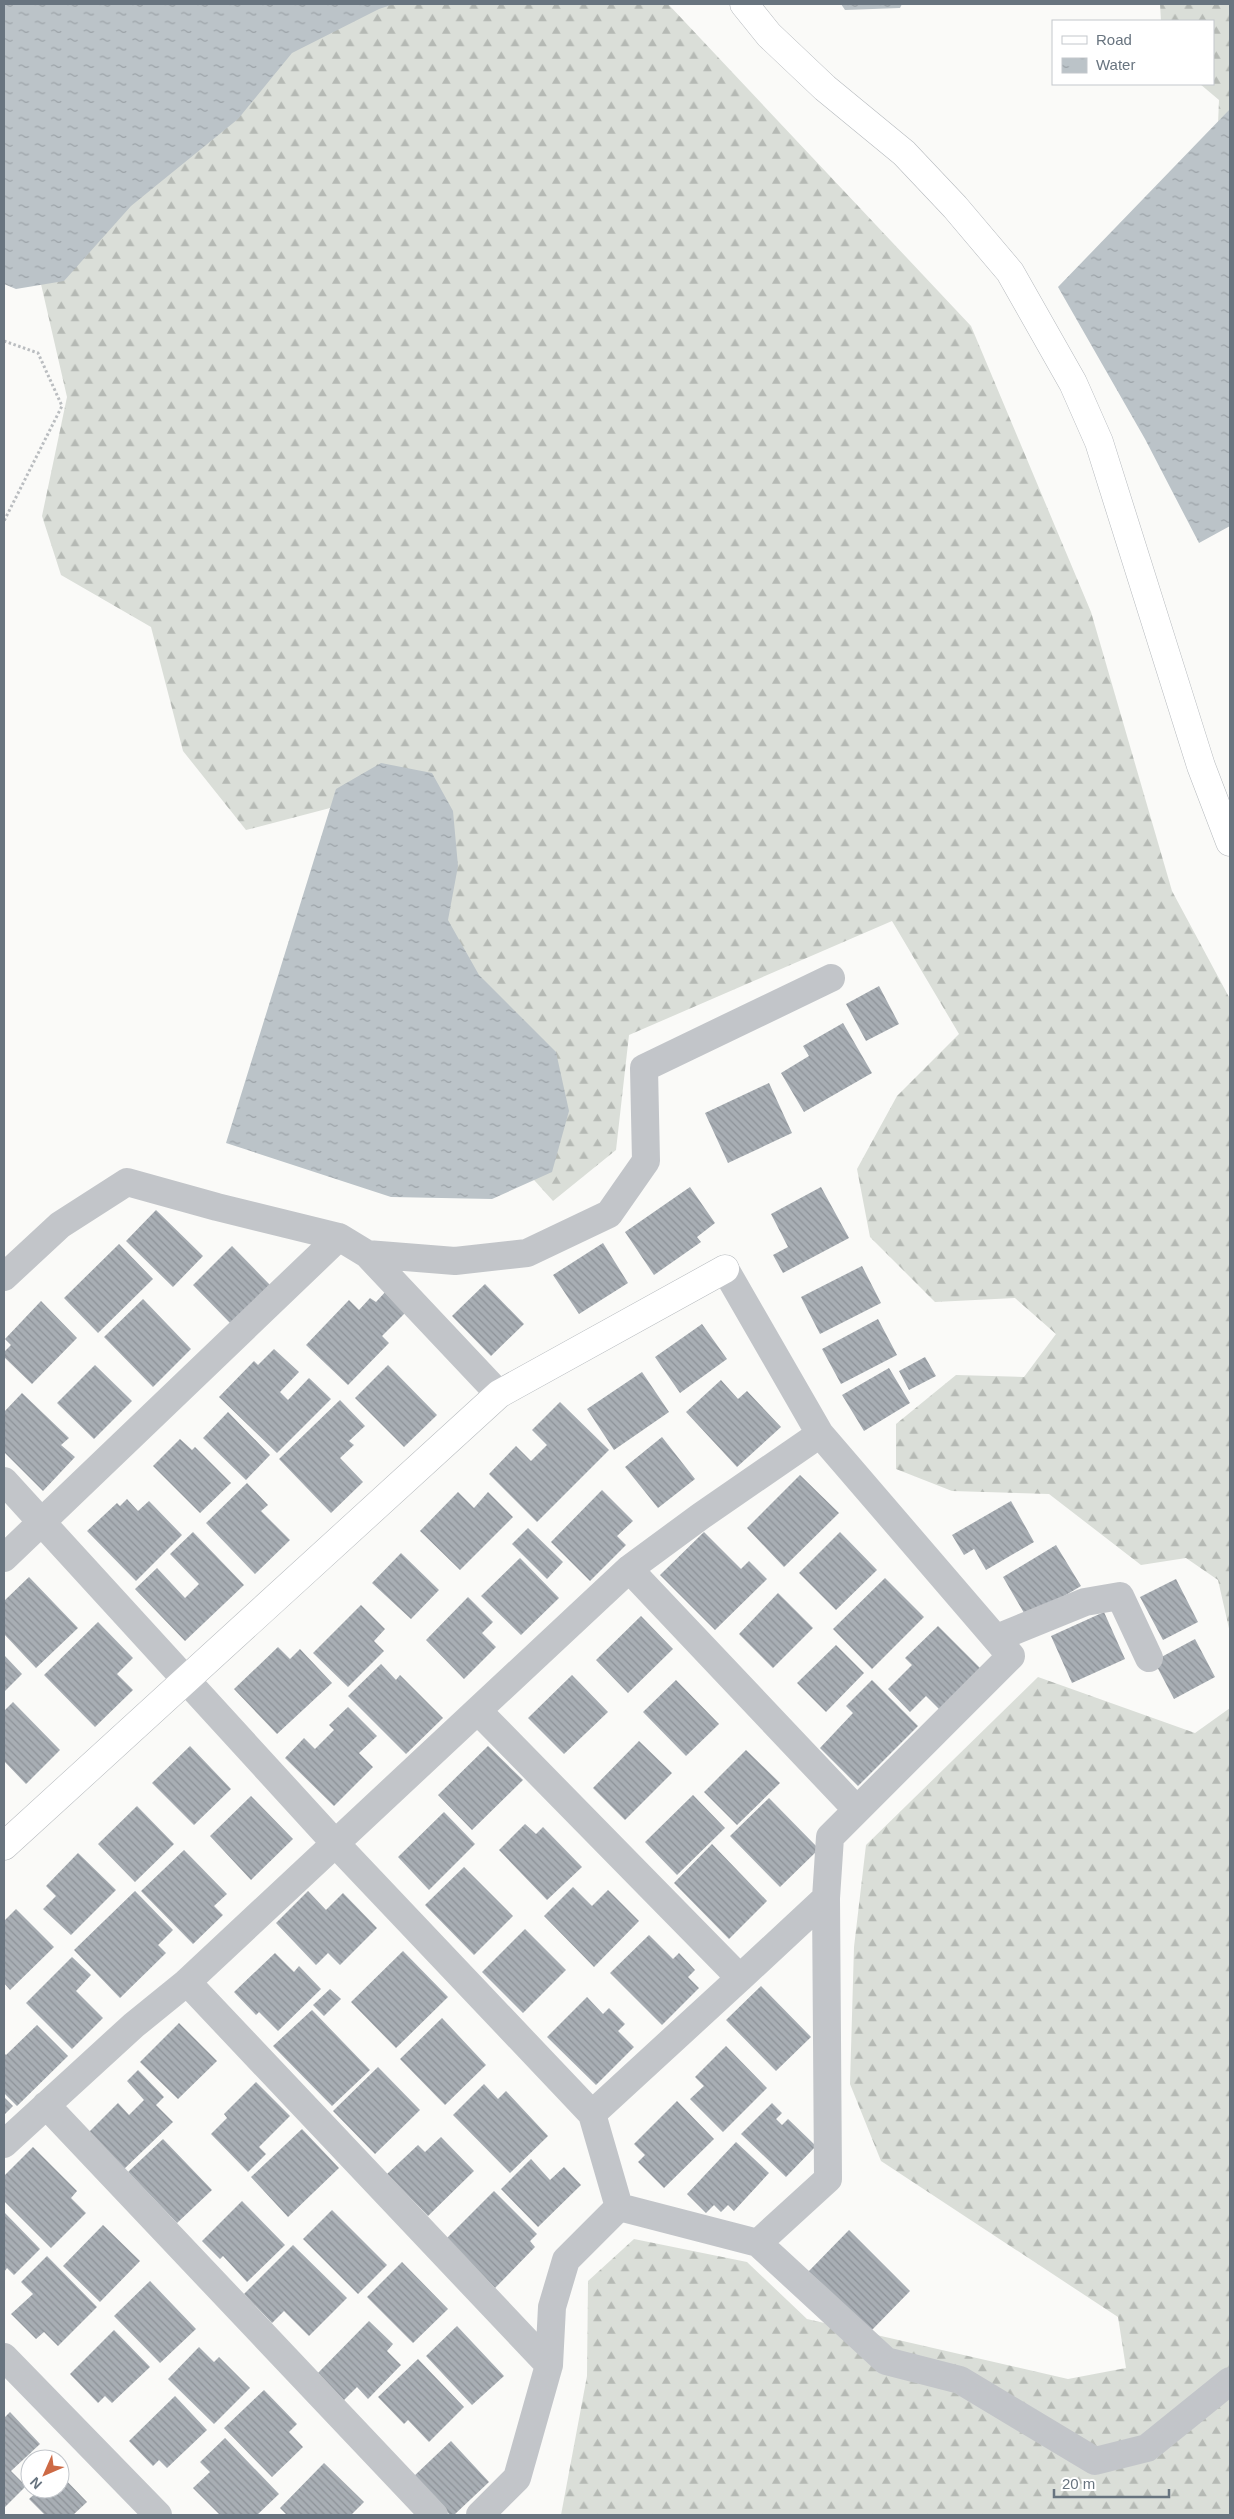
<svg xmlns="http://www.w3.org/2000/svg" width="1234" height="2519" viewBox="0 0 1234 2519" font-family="Helvetica,sans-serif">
<defs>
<pattern id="forest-firs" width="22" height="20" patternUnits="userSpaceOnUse" patternTransform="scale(1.25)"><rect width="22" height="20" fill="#daded8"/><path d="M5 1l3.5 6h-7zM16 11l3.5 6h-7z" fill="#b5b9b4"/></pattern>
<pattern id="water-ripples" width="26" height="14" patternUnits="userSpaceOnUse" patternTransform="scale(1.25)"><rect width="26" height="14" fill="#bbc3c8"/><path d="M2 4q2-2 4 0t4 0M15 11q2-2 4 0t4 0" fill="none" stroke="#9ca3a8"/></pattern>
<pattern id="building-back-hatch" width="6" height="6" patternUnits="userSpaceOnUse" patternTransform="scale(1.25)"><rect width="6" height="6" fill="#a8aeb4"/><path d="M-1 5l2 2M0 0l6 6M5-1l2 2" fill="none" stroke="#8d9298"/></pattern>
</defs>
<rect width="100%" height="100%" fill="#fafaf8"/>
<!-- forest -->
<path fill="url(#forest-firs)" d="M 272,4 L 668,4 L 971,326 L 1091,612 L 1172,891 L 1230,999 L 1230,1633 L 1218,1580 L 1186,1558 L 1141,1565 L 1049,1494 L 952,1491 L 896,1469 L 896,1424 L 956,1375 L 1024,1377 L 1056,1334 L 1015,1298 L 935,1302 L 870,1237 L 857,1169 L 897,1096 L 959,1034 L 892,921 L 629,1035 L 616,1150 L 553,1201 L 516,1160 L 391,792 L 246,830 L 183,751 L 151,627 L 61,575 L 42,516 L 67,397 L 32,245 Z
M 1160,4 L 1230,4 L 1230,268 L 1214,222 L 1219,100 L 1200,84 L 1213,84 L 1213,21 L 1161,21 Z
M 1038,1677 L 1195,1733 L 1230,1708 L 1230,2515 L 561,2515 L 587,2376 L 588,2281 L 634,2239 L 747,2262 L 807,2319 L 1068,2379 L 1126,2368 L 1118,2317 L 881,2161 L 850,2084 L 854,1947 L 866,1845 Z"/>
<!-- water -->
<path fill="url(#water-ripples)" d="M 4,4 L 394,4 L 379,9 L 292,53 L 238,119 L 131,206 L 64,281 L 16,289 L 4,284 Z
M 841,4 L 902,4 L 900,8 L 845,10 Z
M 1230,109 L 1230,526 L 1199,543 L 1145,439 L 1058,287 Z
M 381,763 L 432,773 L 453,811 L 458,866 L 448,920 L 479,975 L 556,1052 L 569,1111 L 552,1172 L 492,1199 L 391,1197 L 226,1143 L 336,789 Z"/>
<!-- building -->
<path fill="url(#building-back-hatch)" d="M 879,986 L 899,1024 L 866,1041 L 846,1004 Z
M 843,1023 L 872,1073 L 804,1112 L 781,1073 L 809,1056 L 803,1046 Z
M 769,1083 L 792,1133 L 728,1163 L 705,1113 Z
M 690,1187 L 715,1223 L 697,1237 L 701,1242 L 654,1275 L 625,1232 Z
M 821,1187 L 849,1238 L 783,1273 L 773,1255 L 788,1247 L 771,1214 Z
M 156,1210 L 203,1256 L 173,1287 L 126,1241 Z
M 603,1243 L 628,1283 L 579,1314 L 553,1275 Z
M 119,1244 L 153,1279 L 98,1333 L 64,1298 Z
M 232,1246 L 271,1286 L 231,1324 L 193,1285 Z
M 862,1266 L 881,1303 L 820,1334 L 801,1297 Z
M 485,1284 L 524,1324 L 491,1356 L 452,1316 Z
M 387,1290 L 408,1310 L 382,1336 L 389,1343 L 348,1385 L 306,1345 L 349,1300 L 359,1310 L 370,1298 L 376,1302 Z
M 143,1299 L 191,1349 L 153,1387 L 104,1337 Z
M 41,1301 L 77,1338 L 32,1384 L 4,1357 L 4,1352 L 11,1345 L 5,1339 Z
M 878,1319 L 897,1355 L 841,1384 L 822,1349 Z
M 702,1324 L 727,1359 L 680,1393 L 655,1357 Z
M 274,1349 L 299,1372 L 280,1392 L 288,1400 L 309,1378 L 331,1399 L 277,1453 L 219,1397 L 254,1361 L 258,1365 Z
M 925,1357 L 936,1376 L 909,1390 L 899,1371 Z
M 95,1365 L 132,1401 L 94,1439 L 57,1403 Z
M 388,1365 L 437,1415 L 404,1447 L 355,1398 Z
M 889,1368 L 910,1403 L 864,1431 L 842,1395 Z
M 642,1372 L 669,1412 L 614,1450 L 587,1409 Z
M 721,1380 L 738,1399 L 747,1391 L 781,1427 L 737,1467 L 686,1412 Z
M 22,1393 L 69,1438 L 61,1445 L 75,1457 L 43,1491 L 4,1452 L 4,1412 Z
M 340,1400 L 365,1426 L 349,1441 L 354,1445 L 340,1458 L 363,1482 L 331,1513 L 279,1459 Z
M 560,1402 L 609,1450 L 537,1522 L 489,1474 L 516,1446 L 531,1461 L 547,1445 L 532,1430 Z
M 228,1412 L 270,1455 L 246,1480 L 203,1438 Z
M 662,1437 L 695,1479 L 658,1508 L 625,1467 Z
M 180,1439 L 192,1450 L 195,1447 L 231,1483 L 200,1513 L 153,1466 Z
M 800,1475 L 839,1513 L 784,1567 L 747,1528 Z
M 247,1483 L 268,1505 L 261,1511 L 290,1540 L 255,1574 L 206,1523 Z
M 602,1490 L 633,1521 L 617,1536 L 626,1545 L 590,1581 L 551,1542 Z
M 458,1492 L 474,1508 L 488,1492 L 513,1517 L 460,1570 L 420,1531 Z
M 127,1499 L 138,1511 L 149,1501 L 182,1535 L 136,1581 L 87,1531 L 117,1503 L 120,1506 Z
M 1011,1501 L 1034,1542 L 986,1570 L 974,1549 L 964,1555 L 952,1535 Z
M 528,1528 L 563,1562 L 547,1579 L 512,1544 Z
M 193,1532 L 244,1585 L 185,1641 L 135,1589 L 157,1568 L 185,1598 L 199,1584 L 170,1554 Z
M 704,1532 L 741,1569 L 749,1561 L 767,1579 L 715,1630 L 660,1575 Z
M 840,1532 L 877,1570 L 836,1610 L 799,1573 Z
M 1056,1545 L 1081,1586 L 1027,1618 L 1003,1577 Z
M 401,1553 L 439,1590 L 411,1619 L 372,1583 Z
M 520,1558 L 559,1598 L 521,1635 L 481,1596 Z
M 29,1577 L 78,1628 L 36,1668 L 4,1634 L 4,1601 Z
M 885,1578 L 924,1617 L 872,1669 L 833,1629 Z
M 1176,1579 L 1198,1622 L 1163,1640 L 1140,1597 Z
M 778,1593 L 813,1628 L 773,1668 L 739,1634 Z
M 468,1597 L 493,1622 L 482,1633 L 496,1647 L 464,1679 L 426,1640 Z
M 361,1605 L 385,1629 L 374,1641 L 384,1651 L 348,1687 L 313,1653 Z
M 1104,1612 L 1125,1659 L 1072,1683 L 1051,1636 Z
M 641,1616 L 673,1649 L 628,1693 L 596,1660 Z
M 98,1622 L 133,1658 L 117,1674 L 133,1690 L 95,1727 L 44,1675 Z
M 938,1626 L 983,1671 L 942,1712 L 926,1696 L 910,1712 L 888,1689 L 912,1665 L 905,1658 Z
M 1195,1639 L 1215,1677 L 1174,1699 L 1154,1661 Z
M 836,1645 L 864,1673 L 826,1712 L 797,1683 Z
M 278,1647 L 290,1659 L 300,1649 L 332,1683 L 277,1734 L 234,1689 Z
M 4,1655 L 22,1674 L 4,1692 Z
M 381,1664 L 396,1680 L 400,1675 L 443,1718 L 406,1754 L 348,1696 Z
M 572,1675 L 608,1712 L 564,1754 L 528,1718 Z
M 676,1680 L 719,1724 L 686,1756 L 643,1712 Z
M 872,1680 L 918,1726 L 858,1786 L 820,1748 L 853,1713 L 846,1706 Z
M 13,1702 L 60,1750 L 26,1784 L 4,1761 L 4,1711 Z
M 348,1707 L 377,1736 L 359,1753 L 373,1767 L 334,1806 L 285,1758 L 304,1738 L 315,1749 L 334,1730 L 329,1725 Z
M 639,1741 L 672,1773 L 625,1820 L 593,1788 Z
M 190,1746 L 231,1789 L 194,1825 L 152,1783 Z
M 488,1746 L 523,1780 L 472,1830 L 438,1795 Z
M 746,1750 L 780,1783 L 737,1825 L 704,1792 Z
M 693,1795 L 725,1828 L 677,1875 L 645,1842 Z
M 251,1796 L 293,1839 L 251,1880 L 210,1836 Z
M 769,1798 L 819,1849 L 780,1887 L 730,1836 Z
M 137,1806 L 174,1844 L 135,1882 L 98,1844 Z
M 444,1812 L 475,1844 L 429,1890 L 398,1857 Z
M 525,1824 L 536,1834 L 543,1827 L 582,1867 L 547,1900 L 499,1850 Z
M 712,1844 L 767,1901 L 729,1939 L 674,1883 Z
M 184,1850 L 227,1894 L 214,1906 L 223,1915 L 193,1944 L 141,1891 Z
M 78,1853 L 116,1890 L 71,1935 L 43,1909 L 56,1896 L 46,1886 Z
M 464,1867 L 513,1916 L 474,1955 L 425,1905 Z
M 573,1887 L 592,1906 L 608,1890 L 639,1921 L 594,1967 L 544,1916 Z
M 135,1891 L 173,1930 L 158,1945 L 166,1953 L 120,1998 L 74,1950 Z
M 308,1891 L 326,1910 L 343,1893 L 377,1928 L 340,1965 L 328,1953 L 316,1965 L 276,1923 Z
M 16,1909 L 54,1947 L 10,1990 L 4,1983 L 4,1921 Z
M 525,1929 L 566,1970 L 523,2013 L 482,1972 Z
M 649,1935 L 673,1959 L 679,1953 L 695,1970 L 688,1977 L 699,1988 L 662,2025 L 610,1973 Z
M 403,1951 L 448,1997 L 396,2048 L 351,2002 Z
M 275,1953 L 294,1972 L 299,1966 L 321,1989 L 278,2031 L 259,2012 L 256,2015 L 234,1992 Z
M 72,1957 L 91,1975 L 76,1991 L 103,2018 L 72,2049 L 26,2003 Z
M 761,1986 L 811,2037 L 776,2071 L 726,2020 Z
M 330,1989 L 341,1999 L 324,2016 L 313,2005 Z
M 587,1997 L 603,2014 L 609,2008 L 625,2024 L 618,2031 L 634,2047 L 596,2085 L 547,2037 Z
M 312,2010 L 370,2070 L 332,2106 L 273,2046 Z
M 442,2018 L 486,2065 L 445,2105 L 400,2059 Z
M 179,2023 L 217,2061 L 178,2099 L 140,2062 Z
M 37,2025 L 68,2056 L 17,2106 L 4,2093 L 4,2053 L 6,2055 Z
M 726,2046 L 767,2088 L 723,2132 L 690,2099 L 704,2086 L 695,2077 Z
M 378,2067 L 420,2110 L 375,2154 L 333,2111 Z
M 138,2070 L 164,2097 L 156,2105 L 173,2122 L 123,2170 L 88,2133 L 118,2103 L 129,2115 L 144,2100 L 127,2081 Z
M 256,2082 L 290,2116 L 259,2147 L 266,2154 L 248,2172 L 211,2134 L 227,2118 L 224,2114 Z
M 484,2084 L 498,2099 L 506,2091 L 548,2136 L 510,2173 L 453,2115 Z
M 4,2097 L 13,2106 L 4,2115 Z
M 677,2101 L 714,2139 L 664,2188 L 638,2162 L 645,2155 L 634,2144 Z
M 772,2103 L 782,2113 L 776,2119 L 782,2125 L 788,2119 L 816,2146 L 786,2177 L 741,2134 Z
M 302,2129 L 339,2168 L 288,2217 L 251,2177 Z
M 441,2137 L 474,2171 L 428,2216 L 387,2174 L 418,2145 L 425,2152 Z
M 163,2139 L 212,2190 L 177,2223 L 128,2172 Z
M 736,2142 L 769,2173 L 734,2211 L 728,2205 L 721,2212 L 714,2205 L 706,2213 L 687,2194 Z
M 33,2147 L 77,2191 L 71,2198 L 86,2213 L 51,2248 L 4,2201 L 4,2176 Z
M 531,2159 L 550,2180 L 564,2167 L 581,2185 L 538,2227 L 501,2189 Z
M 494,2191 L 537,2234 L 530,2241 L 535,2247 L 495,2288 L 446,2239 Z
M 242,2201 L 285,2245 L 247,2282 L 223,2256 L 220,2259 L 202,2241 Z
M 332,2210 L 387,2265 L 358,2294 L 303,2239 Z
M 4,2212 L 40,2249 L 14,2275 L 7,2268 L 4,2272 Z
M 103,2225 L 140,2261 L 100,2302 L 63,2266 Z
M 849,2230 L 910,2291 L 869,2333 L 808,2272 Z
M 293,2245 L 347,2298 L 309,2336 L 284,2311 L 272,2323 L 244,2294 Z
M 47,2256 L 97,2307 L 58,2346 L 44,2332 L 36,2339 L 11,2314 L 33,2294 L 21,2282 Z
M 402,2262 L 448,2309 L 413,2343 L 367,2297 Z
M 150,2281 L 196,2329 L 160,2363 L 114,2316 Z
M 369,2321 L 393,2344 L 387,2351 L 401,2365 L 368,2399 L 357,2387 L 343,2401 L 316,2375 Z
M 457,2326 L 504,2376 L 472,2405 L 426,2356 Z
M 114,2330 L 150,2367 L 112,2403 L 105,2396 L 98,2403 L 70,2374 Z
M 199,2347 L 214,2362 L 219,2357 L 250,2388 L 214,2424 L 168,2379 Z
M 418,2359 L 464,2407 L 429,2442 L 408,2420 L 404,2424 L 378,2397 Z
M 264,2390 L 297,2424 L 289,2432 L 303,2447 L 272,2477 L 224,2428 Z
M 175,2396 L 207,2430 L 167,2468 L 159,2460 L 153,2466 L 129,2441 Z
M 10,2412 L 40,2444 L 11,2471 L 26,2486 L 4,2508 L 4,2418 Z
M 225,2438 L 279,2494 L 257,2515 L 220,2515 L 193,2488 L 210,2472 L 200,2462 Z
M 451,2441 L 489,2482 L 454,2515 L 450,2515 L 413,2477 Z
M 324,2463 L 364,2502 L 351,2515 L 287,2515 L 280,2508 Z
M 60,2474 L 87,2502 L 73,2515 L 45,2515 L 29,2499 L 40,2489 L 60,2489 Z"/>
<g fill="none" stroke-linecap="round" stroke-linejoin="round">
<defs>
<path id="secondary" d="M 744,4 L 769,35 L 825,88 L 904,153 L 955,207 L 1010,272 L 1073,383 L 1099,442 L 1201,766 L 1230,842
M 4,1846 L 499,1394 L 725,1269"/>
</defs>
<!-- secondary casing -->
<use href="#secondary" stroke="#b5b9bd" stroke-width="29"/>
<!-- path -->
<path stroke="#babdc0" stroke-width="3" stroke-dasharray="2.5 2.5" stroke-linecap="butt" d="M 4,341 L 38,353 L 62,406 L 4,521"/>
<!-- street -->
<path stroke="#c2c5c9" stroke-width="28" d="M 367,1254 L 499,1394
M 725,1269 L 820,1434 L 1011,1656 L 830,1837 L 826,1898 L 828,2179 L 758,2243
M 4,1277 L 60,1225 L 127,1182 L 217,1207 L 339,1237 L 367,1254 L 455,1261 L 527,1253 L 609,1214 L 646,1161 L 644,1068 L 831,978
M 4,1481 L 335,1843 L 592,2114 L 619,2207 L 566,2260 L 552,2307 L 549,2365
M 4,1558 L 339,1237
M 629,1569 L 701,1516 L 820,1434
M 997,1638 L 1085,1602 L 1120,1596 L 1149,1658
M 478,1711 L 740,1978 L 592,2114
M 740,1978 L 826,1898
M 187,1982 L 549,2365 L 517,2478 L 480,2515
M 46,2105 L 434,2515
M 4,2144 L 134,2025 L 187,1982 L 629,1569 L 857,1810
M 619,2207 L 758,2243 L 886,2361 L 960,2380 L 1095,2461 L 1147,2448 L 1230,2381
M 4,2357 L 158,2515"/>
<!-- secondary -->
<use href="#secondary" stroke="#fff" stroke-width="28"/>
</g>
<!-- border -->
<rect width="1234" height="2519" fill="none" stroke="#68747f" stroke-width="10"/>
<!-- legend -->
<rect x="1052" y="20" width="162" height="65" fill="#ffffff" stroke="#c3c7cc"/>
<rect x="1062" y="36" width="25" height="8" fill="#ffffff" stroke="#c3c7cc"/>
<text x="1096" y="45" font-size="15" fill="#68747f">Road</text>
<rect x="1062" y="58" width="25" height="15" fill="url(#water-ripples)" stroke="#c3c7cc"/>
<text x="1096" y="70" font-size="15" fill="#68747f">Water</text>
<!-- north arrow -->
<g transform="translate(45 2474) rotate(225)"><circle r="24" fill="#ffffff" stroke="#c3c7cc"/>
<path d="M0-4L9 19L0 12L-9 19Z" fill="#cd6a45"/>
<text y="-8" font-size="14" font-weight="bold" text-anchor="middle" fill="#68747f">N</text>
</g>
<!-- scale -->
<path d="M1054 2489v8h115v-8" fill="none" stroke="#68747f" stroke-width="2.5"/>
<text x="1062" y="2489" font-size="15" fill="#68747f" stroke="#ffffff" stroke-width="4" paint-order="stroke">20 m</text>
</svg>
